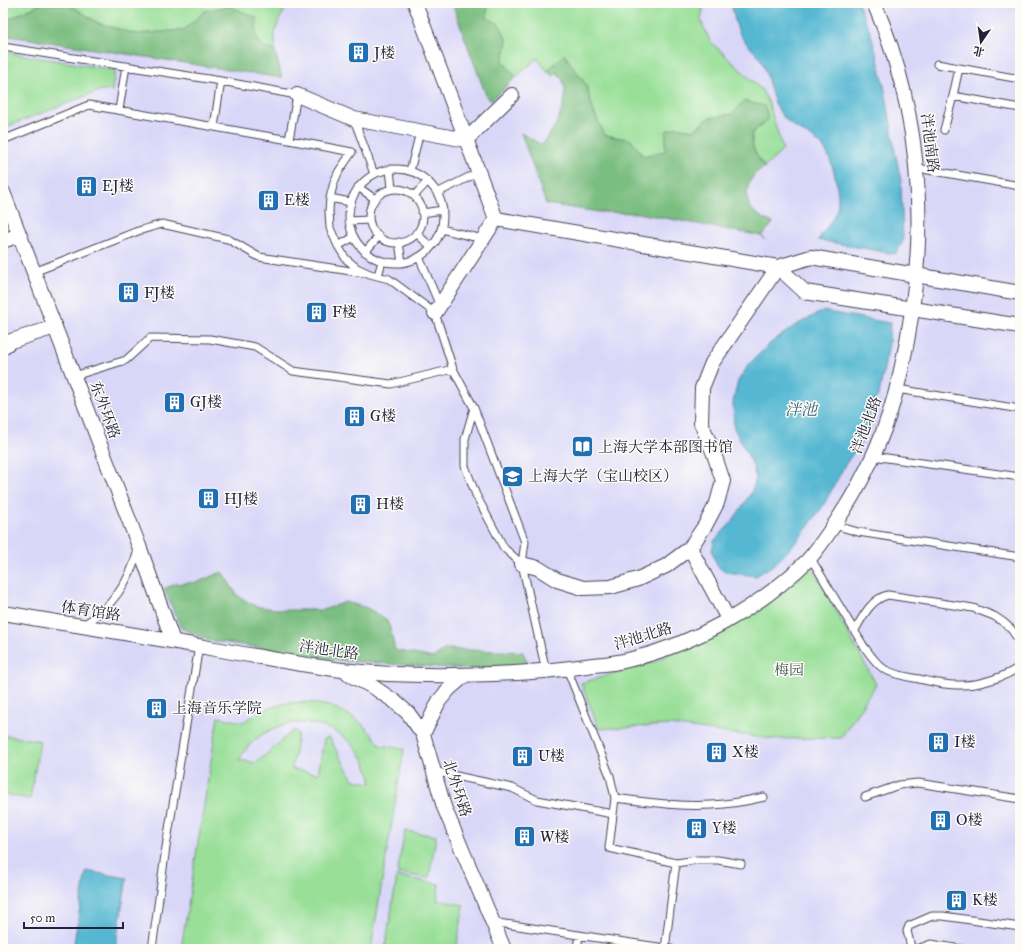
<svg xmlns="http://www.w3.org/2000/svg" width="1023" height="952" viewBox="0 0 1023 952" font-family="'IM FELL Great Primer','Noto Serif SC',serif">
<rect width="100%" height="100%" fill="#fdfcf7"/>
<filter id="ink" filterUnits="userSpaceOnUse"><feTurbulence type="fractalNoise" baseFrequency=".025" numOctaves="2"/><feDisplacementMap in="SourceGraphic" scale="8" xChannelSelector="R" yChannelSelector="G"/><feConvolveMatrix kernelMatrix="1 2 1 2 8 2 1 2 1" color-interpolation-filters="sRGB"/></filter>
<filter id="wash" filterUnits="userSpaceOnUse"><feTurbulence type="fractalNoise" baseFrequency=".012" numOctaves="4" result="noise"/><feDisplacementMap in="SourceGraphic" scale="16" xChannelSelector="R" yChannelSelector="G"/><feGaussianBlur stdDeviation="0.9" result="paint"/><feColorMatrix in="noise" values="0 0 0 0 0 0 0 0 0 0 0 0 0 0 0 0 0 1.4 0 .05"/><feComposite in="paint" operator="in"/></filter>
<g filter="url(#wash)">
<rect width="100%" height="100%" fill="#f4ebd6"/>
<!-- built -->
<path fill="#d9d7f8" d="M 3,3 L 1020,3 L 1020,949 L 3,949 Z"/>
<!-- green -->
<path fill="#99df98" stroke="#5e806a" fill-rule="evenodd" d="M 3,3 L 43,3 L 9,19 L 3,18 Z
M 48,3 L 286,3 L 287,6 C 276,24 274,31 275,51 L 262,46 L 256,36 L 205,11 L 184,30 L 135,34 L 98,23 L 70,5 Z
M 488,3 L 704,3 L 701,21 L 710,41 L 761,89 L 768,101 L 783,150 L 765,167 C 755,154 751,150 752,133 L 767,121 L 732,114 L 709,118 L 694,130 L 676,127 L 665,151 L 643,156 L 631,140 L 605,135 L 594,113 L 586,85 L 564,54 L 547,71 L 537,58 L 516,77 L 503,62 L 507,40 L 499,24 L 486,18 Z
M 3,52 L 115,70 L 112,91 L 101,90 L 3,128 Z
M 810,564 L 876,684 L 841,738 L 773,739 L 670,725 L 599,729 L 581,683 L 654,662 L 752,612 Z
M 300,702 C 335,703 360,716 380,745 L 404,749 L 371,949 L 181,949 L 218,717 L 243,722 C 261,710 278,703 300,702 ZM 291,723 C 332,721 363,742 372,783 L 353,780 L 329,737 L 324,739 L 318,774 L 292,769 L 298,734 L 294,730 L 256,763 L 239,760 C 250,739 269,728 291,723 Z
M 3,735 L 40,741 L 30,799 L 3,794 Z
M 405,831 L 436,836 L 429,878 L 397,873 Z
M 397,876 L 439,884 L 437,900 L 464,905 L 456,949 L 385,949 Z"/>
<!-- forest -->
<path fill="#7abe80" stroke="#4e705e" d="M 43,3 L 70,5 L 98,23 L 135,34 L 184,30 L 205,11 L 229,6 L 257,18 L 256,36 L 262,46 L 275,51 L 282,78 L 3,35 L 3,18 L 9,19 Z
M 452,3 L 488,3 L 487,18 L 499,24 L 507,40 L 503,62 L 516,77 L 492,100 L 487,98 Z
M 564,54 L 586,85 L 594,113 L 605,135 L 631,140 L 643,156 L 665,151 L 666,131 L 676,127 L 694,130 L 709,118 L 732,114 L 744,101 L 764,106 L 767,112 L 767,121 L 752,133 C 751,149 756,155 765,167 C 763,169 759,170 757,172 C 748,180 744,196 750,207 C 755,215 765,219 773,223 L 762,236 L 765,240 L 762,236 L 638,213 L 599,212 L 546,204 L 521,133 L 542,145 C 554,130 571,101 563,81 C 562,78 559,75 558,73 L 553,76 L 547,71 Z
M 222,572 L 237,595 L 255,606 L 282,610 L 323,610 L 346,602 L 367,608 L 386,619 L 390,628 L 395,650 L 433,658 L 445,649 L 523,652 L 529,666 L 468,669 L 346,661 L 208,640 L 181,628 L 164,589 L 175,584 L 198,582 Z"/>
<!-- water -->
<path fill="#54b7d2" stroke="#3b6c86" d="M 731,3 L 858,3 L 870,31 L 878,59 L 887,100 L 895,151 L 901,181 L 903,241 L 895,254 L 818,240 C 824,231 833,220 837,209 C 841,194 832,152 819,143 C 804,131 790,128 779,111 C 770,96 769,77 762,62 C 758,54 749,47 744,40 C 736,31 734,15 731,3 Z
M 823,311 L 890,323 L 889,344 L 879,394 L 873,403 L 861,442 L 845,465 L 823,506 L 810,524 L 797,541 L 775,564 L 756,576 L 725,572 L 717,566 L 712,551 L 714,541 L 732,522 L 751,493 L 756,479 L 752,463 L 734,428 L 733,402 L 738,381 L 750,363 L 769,344 L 796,325 Z
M 86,871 L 127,878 L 115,949 L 73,949 Z"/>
</g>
<g filter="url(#ink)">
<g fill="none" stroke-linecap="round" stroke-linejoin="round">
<defs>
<path id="service" d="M 3,47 L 221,81 L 297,95 L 289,140
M 937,64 L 1020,79
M 959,68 L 953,96 L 1020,108
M 119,110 L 126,66
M 354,119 L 374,174
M 214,127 L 221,81
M 944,130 L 953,96
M 3,140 L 89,105 L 289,140 L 352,152 L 339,171 L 334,182 L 330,198 L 329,211 L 330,228 L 338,246 L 346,259 L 357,268 L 370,274 L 389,279 L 435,313 L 453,369 L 474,408 L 525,542 L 522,564 L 546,671
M 917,168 L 1020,186
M349 216a47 47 0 1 1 94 0a47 47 0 1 1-94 0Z
M 390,169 L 392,189
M 410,171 L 420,132
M 358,187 L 375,199
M369 216a27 27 0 1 1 54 0a27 27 0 1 1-54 0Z
M 437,193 L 479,172
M 414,196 L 428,181
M 330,198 L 350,202
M 422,213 L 443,210
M 349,221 L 369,220
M 441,229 L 483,239
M 416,233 L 431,247
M 399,242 L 402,263
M 338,246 L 354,237
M 365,252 L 379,236
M 419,257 L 440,306
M 34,272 L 138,231 L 162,224 L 228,239 L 259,257 L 364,273
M 378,276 L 382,261
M 74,376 L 126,360 L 150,338 L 210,339 L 255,347 L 293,371 L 391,384 L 453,369
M 897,389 L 1020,409
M 474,408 L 465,439 L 465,466 L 476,495 L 504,548 L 522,564
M 873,456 L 1020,477
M 834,525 L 858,532 L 1020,557
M 810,557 L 863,645 C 869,653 875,663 884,669 C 894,675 908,677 919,679 C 933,682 948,686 962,685 C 979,685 1007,677 1020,666
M 83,625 C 111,609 130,581 138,550
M 855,630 C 863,616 871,599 888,595 L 973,608 L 994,616 L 1003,622 L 1011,629 L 1020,642
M 567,669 L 610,776 L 615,798 L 609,848 L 676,863 L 697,860 L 718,860 L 741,864
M 433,771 L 512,788 L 537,800 L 613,814
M 865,797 L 899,785 L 918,783 L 1020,799
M 615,798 C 647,802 680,807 712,805 C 729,804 747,801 764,797
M 492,922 L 671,949
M 152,949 L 166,847 L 199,646
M 577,949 L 579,935
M 665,949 L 676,863
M 961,949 L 931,944 L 917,949 L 911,947 L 907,931 L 909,926 L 932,916 L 943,916 L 1020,927"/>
<path id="minor" d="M 415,3 L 496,219 L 778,267 L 811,257 L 1020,293
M 297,95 L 354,119 L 466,140 L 512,95
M 3,192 L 139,546 L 173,641
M 3,241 L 19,235
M 778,267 L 805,292 L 1020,326
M 435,313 L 496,219
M 3,347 L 11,341 L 55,327
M 690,548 L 728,619
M 522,564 L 538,568 L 557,580 L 583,588 L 611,587 L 638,579 L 666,566 L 690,548 L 706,524 L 717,503 L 723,481 L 714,454 L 701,423 L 702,388 L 712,363 L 778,267
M 3,613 C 74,625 145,636 215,649 C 257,656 300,665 342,670 C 392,676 443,676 493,674 C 526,673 560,670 593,665 C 605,664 617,663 628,660 C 695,644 759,608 808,560 C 818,549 826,537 834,525 C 865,480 888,429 900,375 C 929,250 926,122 874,3
M 348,674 L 375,688 L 394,701 L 408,713 L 423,734 L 444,807 L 504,949
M 423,734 L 439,701 L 449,689 L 464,676"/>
</defs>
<!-- service casing -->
<use href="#service" stroke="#424052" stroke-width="9"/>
<!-- minor casing -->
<use href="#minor" stroke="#424052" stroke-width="16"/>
<!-- service -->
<use href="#service" stroke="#fff" stroke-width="7"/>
<!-- minor -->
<use href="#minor" stroke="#fff" stroke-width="14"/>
</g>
</g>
<!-- icons -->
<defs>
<symbol id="building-square" viewBox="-11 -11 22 22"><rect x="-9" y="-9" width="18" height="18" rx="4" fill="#1f6fb2" stroke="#fdfcf7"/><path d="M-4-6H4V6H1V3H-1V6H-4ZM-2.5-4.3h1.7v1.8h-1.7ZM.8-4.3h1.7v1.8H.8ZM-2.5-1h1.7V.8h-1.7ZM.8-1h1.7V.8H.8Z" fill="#fff"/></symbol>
<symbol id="library-square" viewBox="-11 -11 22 22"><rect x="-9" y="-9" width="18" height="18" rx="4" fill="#1f6fb2" stroke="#fdfcf7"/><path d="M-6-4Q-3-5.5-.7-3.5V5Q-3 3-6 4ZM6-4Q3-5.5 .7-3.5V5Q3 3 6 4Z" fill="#fff"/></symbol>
<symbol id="university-square" viewBox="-11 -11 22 22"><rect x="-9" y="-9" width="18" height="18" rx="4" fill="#1f6fb2" stroke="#fdfcf7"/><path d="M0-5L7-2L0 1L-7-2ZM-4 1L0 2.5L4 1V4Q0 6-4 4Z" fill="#fff"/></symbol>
</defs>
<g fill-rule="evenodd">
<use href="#building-square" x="346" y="40" width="25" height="25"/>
<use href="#building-square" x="74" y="174" width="25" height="25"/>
<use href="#building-square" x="256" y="188" width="25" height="25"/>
<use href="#building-square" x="116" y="280" width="25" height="25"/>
<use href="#building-square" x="304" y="300" width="25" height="25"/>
<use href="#building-square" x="162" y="390" width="25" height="25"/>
<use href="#building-square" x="342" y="404" width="25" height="25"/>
<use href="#library-square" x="570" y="434" width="25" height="25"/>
<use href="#university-square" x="500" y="464" width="25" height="25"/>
<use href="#building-square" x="196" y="486" width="25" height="25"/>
<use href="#building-square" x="348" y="492" width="25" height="25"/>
<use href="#building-square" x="144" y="696" width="25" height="25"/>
<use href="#building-square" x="926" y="730" width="25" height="25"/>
<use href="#building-square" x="704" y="740" width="25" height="25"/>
<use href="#building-square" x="510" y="744" width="25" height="25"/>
<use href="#building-square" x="928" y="808" width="25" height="25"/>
<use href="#building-square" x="684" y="816" width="25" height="25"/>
<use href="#building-square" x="512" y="824" width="25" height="25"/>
<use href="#building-square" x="944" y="888" width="25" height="25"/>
</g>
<g text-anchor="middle" stroke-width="3" stroke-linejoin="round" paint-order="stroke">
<!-- poi labels -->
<g font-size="15" fill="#22223b" stroke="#fdfcf7" text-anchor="start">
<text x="374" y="58">J楼</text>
<text x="102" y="191">EJ楼</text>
<text x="284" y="205">E楼</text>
<text x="144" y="298">FJ楼</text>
<text x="332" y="317">F楼</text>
<text x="190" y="407">GJ楼</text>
<text x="370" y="421">G楼</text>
<text x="598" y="452">上海大学本部图书馆</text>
<text x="528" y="481">上海大学（宝山校区）</text>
<text x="224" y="504">HJ楼</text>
<text x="376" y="509">H楼</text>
<text x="172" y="713">上海音乐学院</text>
<text x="954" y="747">I楼</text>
<text x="732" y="757">X楼</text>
<text x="538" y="761">U楼</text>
<text x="956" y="825">O楼</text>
<text x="712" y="833">Y楼</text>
<text x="540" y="842">W楼</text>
<text x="972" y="905">K楼</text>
</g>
<!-- street labels -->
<g font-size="15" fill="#22223b" stroke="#fdfcf7">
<text transform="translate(930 143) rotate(83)" y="5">泮池南路</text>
<text transform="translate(105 410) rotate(70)" y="5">东外环路</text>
<text transform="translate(866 425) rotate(-69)" y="5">泮池北路</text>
<text transform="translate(91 611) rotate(9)" y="5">体育馆路</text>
<text transform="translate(643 636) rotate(-17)" y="5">泮池北路</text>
<text transform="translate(329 650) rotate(8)" y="5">泮池北路</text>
<text transform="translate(457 788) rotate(72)" y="5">北外环路</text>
</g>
<!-- park labels -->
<g font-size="15" fill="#465b57" stroke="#fdfcf7">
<text x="789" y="675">梅园</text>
</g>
<!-- water labels -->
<g font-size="16" font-style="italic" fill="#365e77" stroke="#fdfcf7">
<text x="801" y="415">泮池</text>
</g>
</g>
<!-- margin -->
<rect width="1023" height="952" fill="none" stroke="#fdfcf7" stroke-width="16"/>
<!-- north arrow -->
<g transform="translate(981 42) rotate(193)" stroke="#fdfcf7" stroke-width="3" paint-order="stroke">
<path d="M0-3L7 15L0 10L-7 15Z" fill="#22223b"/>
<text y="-6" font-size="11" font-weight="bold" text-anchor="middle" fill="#22223b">北</text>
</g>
<!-- scale -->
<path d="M24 922v6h99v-6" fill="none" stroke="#22223b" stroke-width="2"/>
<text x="30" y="922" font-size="12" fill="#22223b" stroke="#fdfcf7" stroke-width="3" paint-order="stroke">50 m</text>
</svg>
